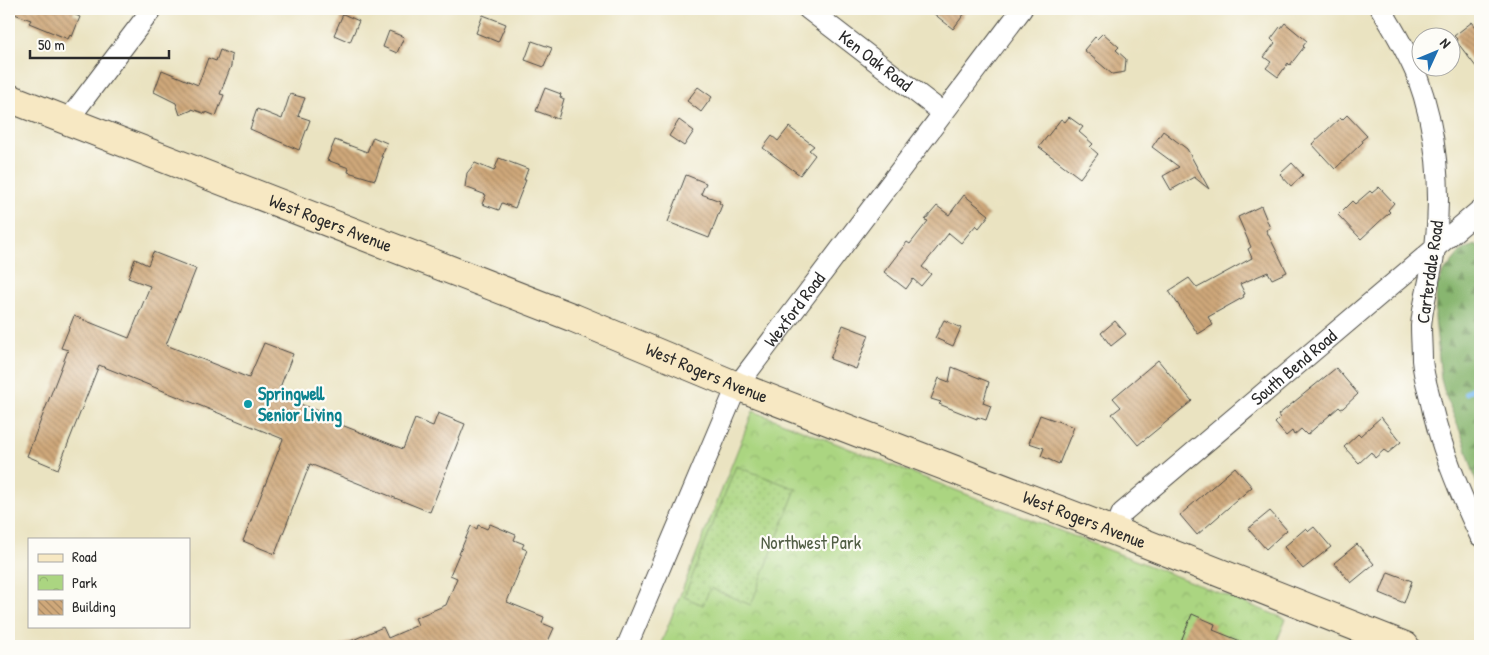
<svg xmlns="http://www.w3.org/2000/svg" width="1489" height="655" viewBox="0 0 1489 655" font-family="'Patrick Hand',sans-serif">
<defs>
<pattern id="forest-firs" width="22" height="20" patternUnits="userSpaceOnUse" patternTransform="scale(1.25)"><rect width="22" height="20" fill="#88b66f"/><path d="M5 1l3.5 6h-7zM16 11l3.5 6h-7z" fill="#6f945b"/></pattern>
<pattern id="park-crowns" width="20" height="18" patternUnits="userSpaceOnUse" patternTransform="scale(1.25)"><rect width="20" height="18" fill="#abd581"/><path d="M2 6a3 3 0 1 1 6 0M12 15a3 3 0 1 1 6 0" fill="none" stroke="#93b770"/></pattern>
<pattern id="garden-dots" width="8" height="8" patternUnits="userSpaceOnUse" patternTransform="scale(1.25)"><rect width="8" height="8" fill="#abd581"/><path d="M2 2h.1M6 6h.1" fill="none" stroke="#93b770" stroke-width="1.8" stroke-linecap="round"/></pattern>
<pattern id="building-back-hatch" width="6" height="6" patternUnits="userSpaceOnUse" patternTransform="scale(1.25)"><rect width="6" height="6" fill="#cfa87a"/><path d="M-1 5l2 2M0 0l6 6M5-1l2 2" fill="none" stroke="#a88964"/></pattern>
</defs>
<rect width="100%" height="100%" fill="#fdfcf7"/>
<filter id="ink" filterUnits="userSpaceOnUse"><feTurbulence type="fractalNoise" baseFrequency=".02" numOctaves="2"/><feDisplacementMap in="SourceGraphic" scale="10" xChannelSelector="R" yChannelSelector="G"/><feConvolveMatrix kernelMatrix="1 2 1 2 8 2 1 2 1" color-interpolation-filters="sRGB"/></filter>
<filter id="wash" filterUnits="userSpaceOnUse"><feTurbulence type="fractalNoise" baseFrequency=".0096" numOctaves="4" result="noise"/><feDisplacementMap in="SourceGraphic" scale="20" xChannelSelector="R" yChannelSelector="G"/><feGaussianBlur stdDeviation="1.12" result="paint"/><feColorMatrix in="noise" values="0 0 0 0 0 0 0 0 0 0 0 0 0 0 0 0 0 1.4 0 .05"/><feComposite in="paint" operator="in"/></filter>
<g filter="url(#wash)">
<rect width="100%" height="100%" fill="#eae3c1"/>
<!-- forest -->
<path fill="url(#forest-firs)" stroke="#5a704d" d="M 1475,245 L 1480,247 L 1480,494 L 1464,441 L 1445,394 L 1441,379 L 1435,317 L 1437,286 L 1443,273 L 1461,251 Z"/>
<!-- park -->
<path fill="url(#park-crowns)" stroke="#6b8056" d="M 753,411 L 1286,619 L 1275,646 L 660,646 Z"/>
<!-- garden -->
<path fill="url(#garden-dots)" stroke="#6b8056" d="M 736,466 L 796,489 L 751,605 L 710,588 L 703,605 L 684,597 Z"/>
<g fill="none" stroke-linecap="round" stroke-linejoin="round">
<!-- stream -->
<path stroke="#80bef3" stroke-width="5.5" d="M 1466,393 L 1480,383"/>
</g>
<g id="blocks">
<!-- building -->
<path fill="url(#building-back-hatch)" d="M 9,9 L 76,9 L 73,14 L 80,17 L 72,37 L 70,35 L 68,39 L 29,23 L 31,20 L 9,12 Z
M 928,9 L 968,9 L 953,29 Z
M 343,14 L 359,21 L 350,42 L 334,35 Z
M 483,15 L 506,24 L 498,42 L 476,33 Z
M 1472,22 L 1480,32 L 1480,72 L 1457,42 L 1458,40 L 1454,36 Z
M 1285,23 L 1307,41 L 1303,46 L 1304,47 L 1290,65 L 1288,63 L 1278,77 L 1266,68 L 1271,62 L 1264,57 L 1275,43 L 1271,39 L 1280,27 L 1281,28 Z
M 389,31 L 404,37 L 397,53 L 383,47 Z
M 1103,33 L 1119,47 L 1116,50 L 1126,59 L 1125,72 L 1112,74 L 1084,50 L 1095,37 L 1097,39 Z
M 532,41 L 552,48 L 544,67 L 525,60 Z
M 220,50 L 232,55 L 231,66 L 220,94 L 224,95 L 216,116 L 206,112 L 206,114 L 192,109 L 192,110 L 180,115 L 176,103 L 154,92 L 162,70 L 198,85 L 208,58 L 216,61 Z
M 698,87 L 712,97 L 701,112 L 687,101 Z
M 545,88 L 561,94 L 560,97 L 564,99 L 558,119 L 536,111 Z
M 290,94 L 305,98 L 298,116 L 310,120 L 299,150 L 250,129 L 257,109 L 282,119 Z
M 1347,115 L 1367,136 L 1362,140 L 1363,142 L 1335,169 L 1312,144 L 1340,118 L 1342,120 Z
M 1069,117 L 1083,127 L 1079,132 L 1093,144 L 1090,147 L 1098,154 L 1080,178 L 1039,147 L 1061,119 L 1065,122 Z
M 679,120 L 694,131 L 684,146 L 669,136 Z
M 789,127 L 814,146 L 809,150 L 815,155 L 800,175 L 763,148 L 772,136 L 778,141 Z
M 1163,131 L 1187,149 L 1209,189 L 1194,177 L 1171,190 L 1163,176 L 1179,167 L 1152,147 Z
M 373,137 L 387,143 L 381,157 L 383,157 L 375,180 L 348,172 L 349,168 L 327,160 L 335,140 L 367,152 Z
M 499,158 L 528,169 L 524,180 L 526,180 L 515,208 L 502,203 L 499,210 L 482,204 L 486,195 L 465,187 L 467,173 L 475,163 L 494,171 Z
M 1292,163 L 1303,175 L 1291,186 L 1280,174 Z
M 686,175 L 706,183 L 701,194 L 720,201 L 719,203 L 722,205 L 709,238 L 668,222 Z
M 1379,187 L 1394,203 L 1388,210 L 1390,212 L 1361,239 L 1338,215 L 1352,201 L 1355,204 L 1370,191 L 1372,193 Z
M 964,195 L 989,215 L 979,228 L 976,225 L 961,243 L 949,233 L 922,267 L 931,274 L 921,286 L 913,279 L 906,289 L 884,272 L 907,242 L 910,244 L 928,221 L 925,220 L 937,206 L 949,215 Z
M 1261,206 L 1270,228 L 1266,230 L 1287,272 L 1272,279 L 1268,272 L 1240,284 L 1245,294 L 1243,295 L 1244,297 L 1208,317 L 1213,325 L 1198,334 L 1169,291 L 1189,278 L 1197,288 L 1252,258 L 1248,249 L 1251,247 L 1238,217 Z
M 153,252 L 196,269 L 166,345 L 249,378 L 264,343 L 293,354 L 277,395 L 341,420 L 339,424 L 403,449 L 415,419 L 433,426 L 438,413 L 465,424 L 430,512 L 310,464 L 275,554 L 243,541 L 283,439 L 99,365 L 58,469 L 27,456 L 68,350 L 61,348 L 74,316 L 129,338 L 150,286 L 128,278 L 135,259 L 148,265 Z
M 944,320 L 961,328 L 953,346 L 935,338 Z
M 1115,321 L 1126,334 L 1111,346 L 1101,333 Z
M 843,325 L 869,335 L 856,369 L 830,359 Z
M 1158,360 L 1192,401 L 1138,445 L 1112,414 L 1121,407 L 1113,398 Z
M 952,367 L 989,382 L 983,403 L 991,406 L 986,420 L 977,417 L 977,419 L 939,404 L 941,402 L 931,399 L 939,378 L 949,382 Z
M 1336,368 L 1358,394 L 1343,408 L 1341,409 L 1339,407 L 1307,435 L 1301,429 L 1294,435 L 1292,431 L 1286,436 L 1275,423 L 1280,418 L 1278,415 Z
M 1040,415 L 1074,427 L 1059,464 L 1041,456 L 1044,448 L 1029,443 Z
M 1381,417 L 1401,442 L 1388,453 L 1384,450 L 1375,458 L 1371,452 L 1359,463 L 1344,447 L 1358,434 L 1360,436 Z
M 1235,467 L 1252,487 L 1197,535 L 1180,515 Z
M 1270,511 L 1287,530 L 1266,549 L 1248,529 Z
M 490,524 L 516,535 L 514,540 L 524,544 L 522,548 L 527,550 L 507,602 L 544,617 L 542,623 L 554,628 L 546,646 L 339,646 L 383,627 L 388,638 L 418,625 L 415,618 L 446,605 L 457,578 L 450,575 L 471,526 L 477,529 L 478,525 L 487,529 Z
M 1314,527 L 1331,547 L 1303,569 L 1284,547 L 1306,528 L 1309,531 Z
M 1357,544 L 1374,564 L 1351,583 L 1334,563 Z
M 1388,572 L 1412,581 L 1404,603 L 1380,593 Z
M 1192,614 L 1215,624 L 1213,630 L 1253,646 L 1179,646 Z"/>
</g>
</g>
<g filter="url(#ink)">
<use href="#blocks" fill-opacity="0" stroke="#484742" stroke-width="1"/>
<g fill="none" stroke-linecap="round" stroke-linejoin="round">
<defs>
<g id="street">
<path id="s1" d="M 808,9 L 943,113"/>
<path d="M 1381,9 C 1394,30 1407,52 1417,76 C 1437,130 1442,191 1435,248 C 1432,274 1423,300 1421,326 C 1421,337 1422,349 1422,360 C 1423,371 1426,383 1429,394 C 1439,444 1458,490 1480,536"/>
<path d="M 68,120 L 152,9"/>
<path id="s2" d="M 1114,531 L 1122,513 L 1480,210"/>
<path id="s3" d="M 627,646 L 737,386 L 1022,9"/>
</g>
<g id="secondary">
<path id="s4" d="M 9,98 L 574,318 L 737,386 L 1114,531 L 1405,646"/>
</g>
</defs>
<!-- street casing -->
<use href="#street" stroke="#484742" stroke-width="22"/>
<!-- secondary casing -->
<use href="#secondary" stroke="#484742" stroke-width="30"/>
<!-- street -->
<use href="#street" stroke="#fff" stroke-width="20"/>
<!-- secondary -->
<use href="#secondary" stroke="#f7e8c3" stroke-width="28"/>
</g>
</g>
<!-- markers -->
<circle fill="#0f9aa8" stroke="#fdfcf7" stroke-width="2" cx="248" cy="404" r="5"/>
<g text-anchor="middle" stroke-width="4.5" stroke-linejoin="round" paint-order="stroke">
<!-- street labels -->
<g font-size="18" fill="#2b2b2b" stroke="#fdfcf7">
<text dy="6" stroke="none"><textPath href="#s1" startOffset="85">Ken Oak Road</textPath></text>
<text dy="6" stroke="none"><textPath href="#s4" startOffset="345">West Rogers Avenue</textPath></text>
<text transform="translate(1430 272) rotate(-82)" y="6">Carterdale Road</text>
<text dy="6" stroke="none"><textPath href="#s3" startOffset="378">Wexford Road</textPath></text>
<text dy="6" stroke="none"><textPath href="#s2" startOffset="245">South Bend Road</textPath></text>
<text dy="6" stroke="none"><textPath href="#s4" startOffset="750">West Rogers Avenue</textPath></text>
<text dy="6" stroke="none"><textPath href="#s4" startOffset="1155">West Rogers Avenue</textPath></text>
</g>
<!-- culture labels -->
<g font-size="18" font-weight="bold" fill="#0d838f" stroke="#fdfcf7" text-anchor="start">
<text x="258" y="400">Springwell<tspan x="258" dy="21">Senior Living</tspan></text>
</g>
<!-- park labels -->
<g font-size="18" fill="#515e45" stroke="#fdfcf7">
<text x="811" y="549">Northwest Park</text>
</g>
</g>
<!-- margin -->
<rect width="1489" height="655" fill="none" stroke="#fdfcf7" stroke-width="30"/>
<!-- legend -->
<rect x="28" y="538" width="162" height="90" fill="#fdfcf7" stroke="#a9a8a5"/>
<rect x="38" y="554" width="25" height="8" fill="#f7e8c3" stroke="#a9a8a5"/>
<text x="72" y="562" font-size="15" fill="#2b2b2b">Road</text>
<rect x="38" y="575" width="25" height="15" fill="url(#park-crowns)" stroke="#a9a8a5"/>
<text x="72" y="588" font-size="15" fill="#2b2b2b">Park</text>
<rect x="38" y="600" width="25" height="15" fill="url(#building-back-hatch)" stroke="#a9a8a5"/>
<text x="72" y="612" font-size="15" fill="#2b2b2b">Building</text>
<!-- north arrow -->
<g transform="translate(1436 52) rotate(46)"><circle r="24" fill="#fdfcf7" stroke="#a9a8a5"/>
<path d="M0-4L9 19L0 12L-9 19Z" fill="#1f6fb2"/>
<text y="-8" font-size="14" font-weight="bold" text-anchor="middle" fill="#2b2b2b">N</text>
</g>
<!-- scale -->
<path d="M30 50v8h139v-8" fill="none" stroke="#2b2b2b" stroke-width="2.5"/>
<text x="38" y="50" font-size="15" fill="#2b2b2b" stroke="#fdfcf7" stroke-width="4" paint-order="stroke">50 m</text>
</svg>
